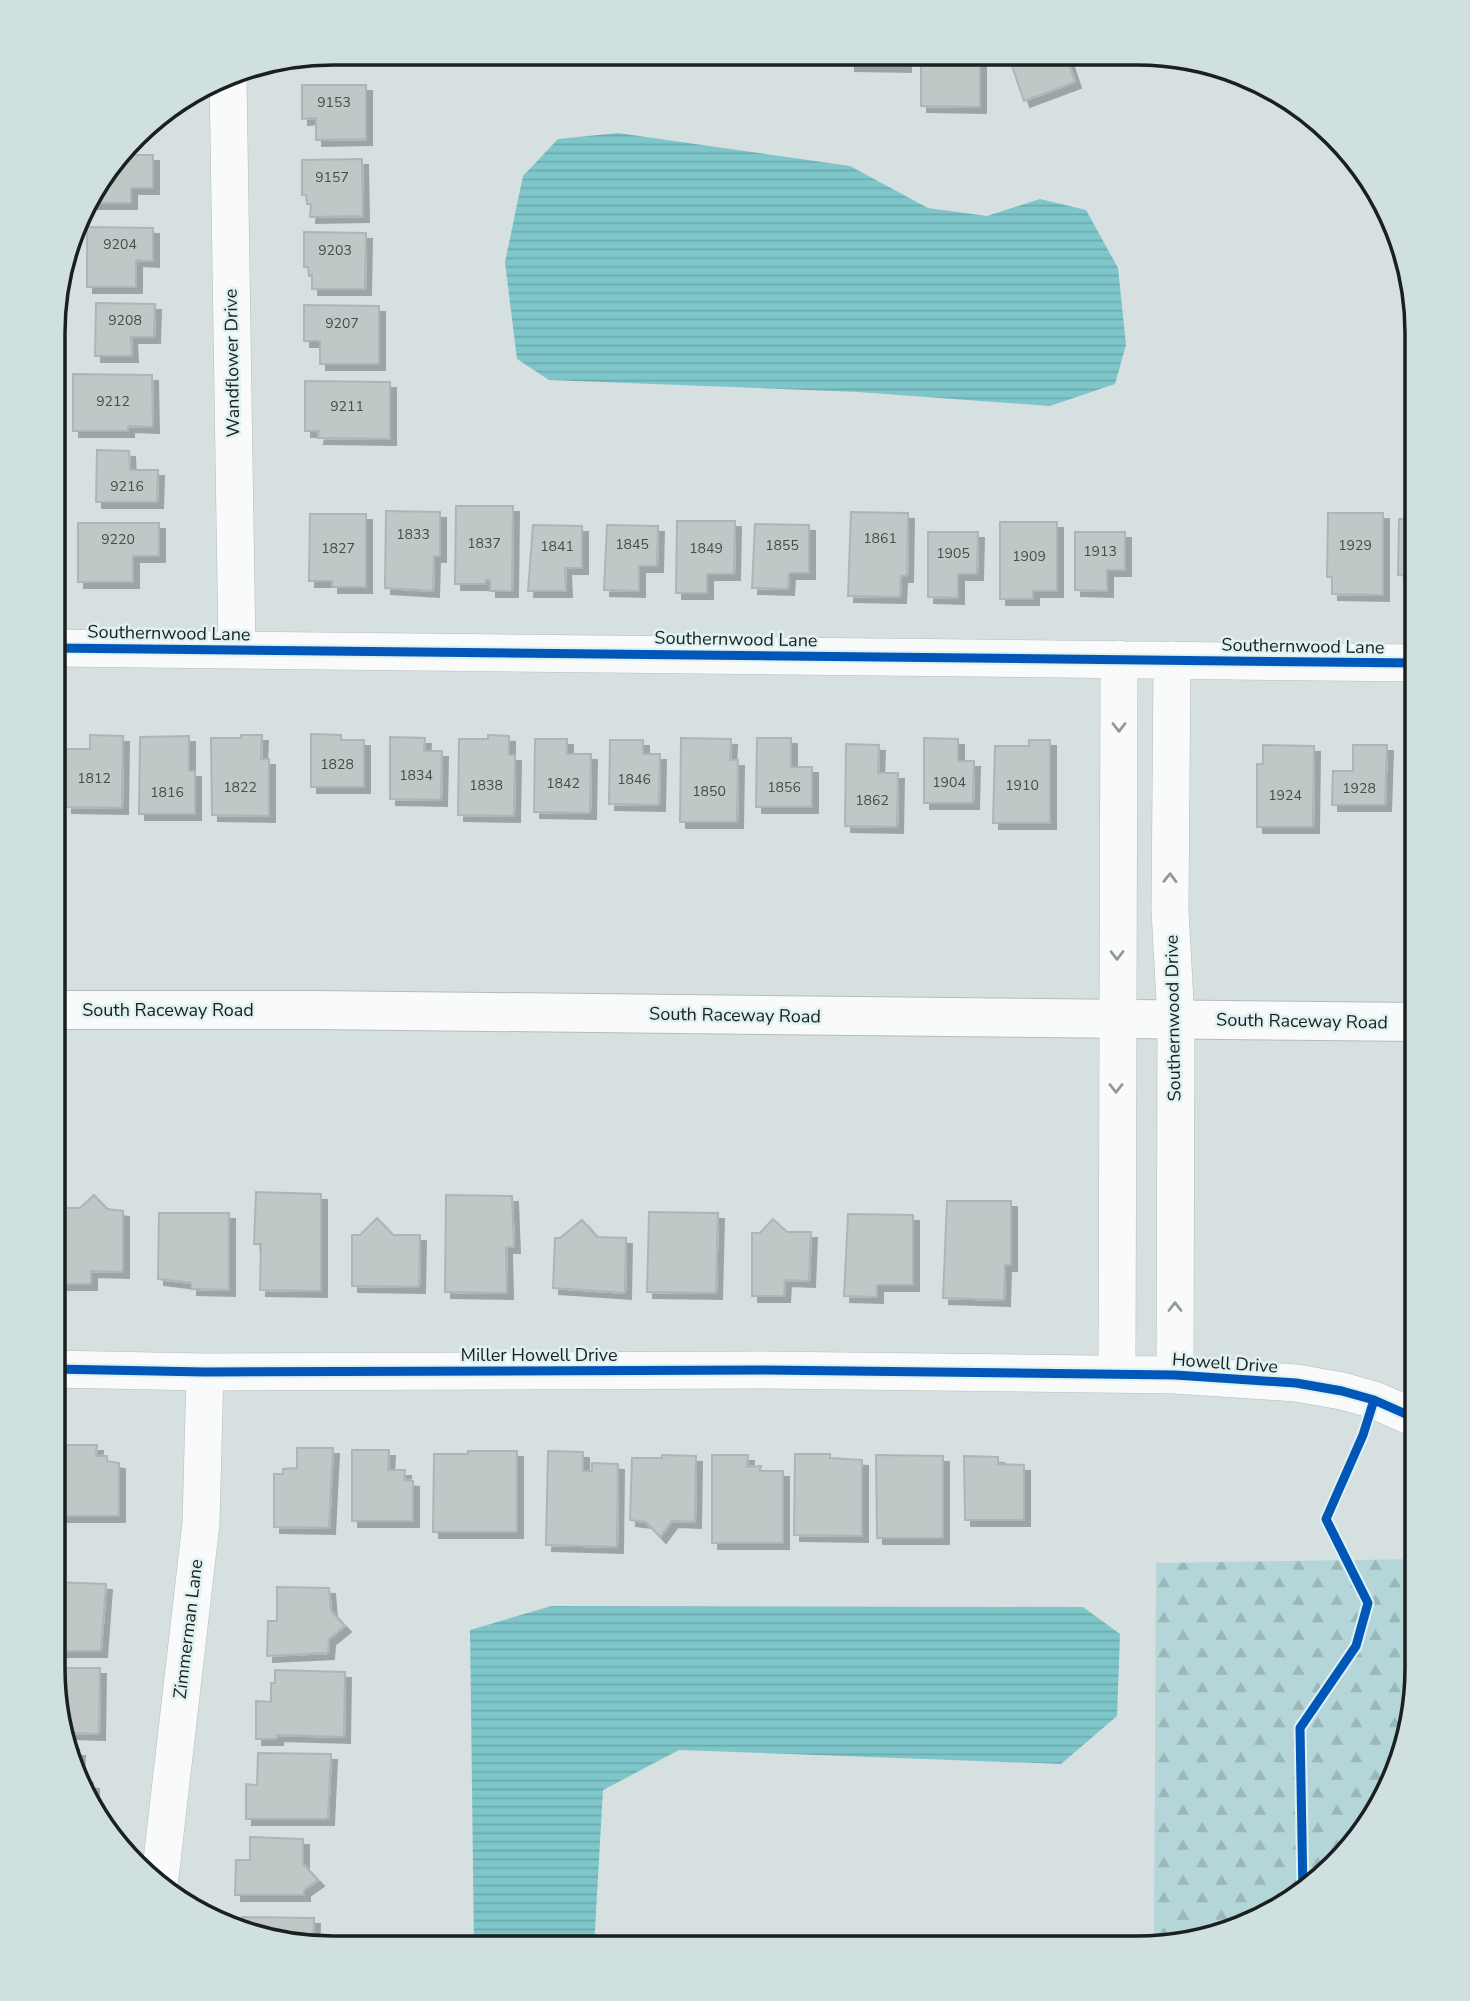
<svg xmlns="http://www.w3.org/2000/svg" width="1470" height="2001" viewBox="0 0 1470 2001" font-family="'Nunito Sans',sans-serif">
<defs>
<pattern id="forest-firs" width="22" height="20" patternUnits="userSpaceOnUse" patternTransform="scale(1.75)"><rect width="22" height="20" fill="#b4d6d8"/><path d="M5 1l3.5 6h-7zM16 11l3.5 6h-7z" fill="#9ab7b9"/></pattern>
<pattern id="water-rules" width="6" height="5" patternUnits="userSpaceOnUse" patternTransform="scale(1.75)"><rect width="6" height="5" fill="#7ec6ca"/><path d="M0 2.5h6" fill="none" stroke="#6caaad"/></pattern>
<filter id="shadow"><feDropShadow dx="6" dy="6" stdDeviation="0" flood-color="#0004"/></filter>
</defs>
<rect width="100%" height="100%" fill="#d7e0e1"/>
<!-- forest -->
<path fill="url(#forest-firs)" d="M 1417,1559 L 1417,1687 L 1403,1758 L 1370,1824 L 1322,1879 L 1262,1919 L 1154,1945 L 1156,1563 Z"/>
<!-- water -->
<path fill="url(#water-rules)" d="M 618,133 L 850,166 L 928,208 L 987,216 L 1040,199 L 1086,210 L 1118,268 L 1126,345 L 1115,384 L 1050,406 L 858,392 L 549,380 L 517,359 L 505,262 L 523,176 L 558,139 Z
M 551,1606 L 1083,1607 L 1120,1634 L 1117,1716 L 1061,1764 L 679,1750 L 603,1790 L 594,1947 L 474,1947 L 470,1630 Z"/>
<!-- building -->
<path fill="#c0c7c7" stroke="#aeb5b6" stroke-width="2" filter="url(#shadow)" d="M 849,54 L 905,54 L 905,66 L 849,65 Z
M 921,54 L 980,54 L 980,107 L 921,106 Z
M 1008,54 L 1066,55 L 1075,82 L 1024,101 Z
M 302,85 L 366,85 L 366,139 L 316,140 L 316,118 L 302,119 Z
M 121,155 L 153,155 L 153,188 L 131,188 L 131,203 L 90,203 L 90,193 Z
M 362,159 L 363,216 L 310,217 L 311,204 L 307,204 L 306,195 L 302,195 L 302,160 Z
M 87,227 L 153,228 L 153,261 L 136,260 L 136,287 L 87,287 Z
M 304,232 L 366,233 L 365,289 L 312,289 L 312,275 L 309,276 L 308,267 L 304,267 Z
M 96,303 L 155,304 L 154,337 L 131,337 L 132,356 L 95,356 Z
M 304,305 L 379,306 L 379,364 L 320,364 L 320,341 L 304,341 Z
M 73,374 L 152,375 L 153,427 L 128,426 L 128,431 L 73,431 Z
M 305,381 L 390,382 L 390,439 L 318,438 L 319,431 L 305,431 Z
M 97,450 L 129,451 L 130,470 L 158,470 L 157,502 L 96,502 Z
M 456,506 L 513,506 L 512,591 L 490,591 L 490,580 L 486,580 L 486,584 L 455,584 Z
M 386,511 L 440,512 L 440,556 L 434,556 L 433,591 L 385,588 Z
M 851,512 L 908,513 L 907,576 L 901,576 L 900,597 L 848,596 Z
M 1328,513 L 1383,513 L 1383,595 L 1332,594 L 1332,577 L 1327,577 Z
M 310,514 L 366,514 L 366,587 L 332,587 L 332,581 L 309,581 Z
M 1399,519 L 1417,519 L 1417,576 L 1398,575 Z
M 677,521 L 735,521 L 734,574 L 707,574 L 707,593 L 676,593 Z
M 1000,522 L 1057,522 L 1057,591 L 1033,591 L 1033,599 L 1000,599 Z
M 78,523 L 159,523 L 159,556 L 133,556 L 133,582 L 78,582 Z
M 755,524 L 809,525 L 809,573 L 789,573 L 788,589 L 752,588 Z
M 533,525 L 582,526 L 582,568 L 565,568 L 566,591 L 528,591 Z
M 607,525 L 658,526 L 657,566 L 639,566 L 639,591 L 604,590 Z
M 928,532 L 978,532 L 977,574 L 958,574 L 958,598 L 928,597 Z
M 1075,532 L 1125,532 L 1125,570 L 1107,570 L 1107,591 L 1075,590 Z
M 311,734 L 341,735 L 341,740 L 364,740 L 364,787 L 311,787 Z
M 90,735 L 123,736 L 122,808 L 66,807 L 66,749 L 90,749 Z
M 241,735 L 262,735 L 261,759 L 269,759 L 269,816 L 212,815 L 211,738 L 241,738 Z
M 488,735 L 509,736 L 509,755 L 515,755 L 514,816 L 458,815 L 459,739 L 488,739 Z
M 189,736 L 189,771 L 195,771 L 195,814 L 139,814 L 140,737 Z
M 390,737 L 425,738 L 424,751 L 442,751 L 441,800 L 390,799 Z
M 681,738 L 731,739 L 730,760 L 738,760 L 737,822 L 680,822 Z
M 757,738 L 791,738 L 791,767 L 812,767 L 812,807 L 756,807 Z
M 924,738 L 958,739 L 958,761 L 974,761 L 973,803 L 924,803 Z
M 535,739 L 567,739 L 567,754 L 591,754 L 590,813 L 534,812 Z
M 610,740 L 643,740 L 643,754 L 660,754 L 659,805 L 609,804 Z
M 1029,740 L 1050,740 L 1050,823 L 993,823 L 995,746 L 1029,746 Z
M 846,744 L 879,745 L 878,773 L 898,773 L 897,827 L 845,826 Z
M 1263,745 L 1314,746 L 1313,827 L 1257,827 L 1257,764 L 1263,764 Z
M 1353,745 L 1387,745 L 1385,805 L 1332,805 L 1333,771 L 1353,771 Z
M 1408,760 L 1417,760 L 1417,809 L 1407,808 Z
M 256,1192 L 321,1194 L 321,1291 L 260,1290 L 261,1244 L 254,1244 Z
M 94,1195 L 107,1209 L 123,1211 L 123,1272 L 91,1271 L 91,1284 L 59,1284 L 59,1208 L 80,1208 Z
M 446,1195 L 512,1196 L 514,1247 L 506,1247 L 507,1293 L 445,1292 Z
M 947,1201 L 1011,1201 L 1011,1265 L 1005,1265 L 1004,1300 L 943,1298 Z
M 649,1212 L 718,1213 L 716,1293 L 647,1292 Z
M 159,1213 L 229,1213 L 229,1290 L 191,1289 L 191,1283 L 158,1279 Z
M 848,1214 L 913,1215 L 913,1285 L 877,1285 L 877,1297 L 844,1296 Z
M 377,1218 L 393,1235 L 420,1235 L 419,1287 L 352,1286 L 352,1235 L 360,1235 Z
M 773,1219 L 787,1232 L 811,1232 L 809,1281 L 785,1280 L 784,1296 L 752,1296 L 752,1233 L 760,1233 Z
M 582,1220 L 597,1237 L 626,1238 L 625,1293 L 553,1288 L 555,1238 L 560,1238 Z
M 60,1445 L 97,1445 L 96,1456 L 107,1456 L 107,1461 L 119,1463 L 119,1516 L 60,1516 Z
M 297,1448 L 333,1448 L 329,1528 L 274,1527 L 274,1474 L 283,1474 L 283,1469 L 297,1468 Z
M 352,1450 L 389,1450 L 388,1470 L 405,1470 L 404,1480 L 413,1481 L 413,1521 L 352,1521 Z
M 468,1451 L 517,1451 L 517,1532 L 433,1532 L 434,1454 L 468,1454 Z
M 548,1451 L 583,1452 L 583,1471 L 592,1471 L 592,1463 L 618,1464 L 617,1547 L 546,1545 Z
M 795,1454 L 830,1454 L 830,1458 L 862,1460 L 862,1536 L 794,1535 Z
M 662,1455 L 696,1456 L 695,1522 L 672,1521 L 660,1537 L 646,1522 L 630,1520 L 632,1458 L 662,1458 Z
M 712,1455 L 748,1455 L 747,1467 L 761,1466 L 760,1471 L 783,1471 L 783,1543 L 712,1543 Z
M 876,1455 L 943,1456 L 943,1538 L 877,1538 Z
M 964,1456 L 998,1457 L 998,1464 L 1024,1465 L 1024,1520 L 965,1520 Z
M 54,1582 L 106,1584 L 101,1651 L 53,1651 Z
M 277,1587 L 329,1588 L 331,1611 L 345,1626 L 329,1639 L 328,1653 L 267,1656 L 268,1621 L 277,1621 Z
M 53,1668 L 100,1668 L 99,1734 L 68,1733 Z
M 275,1670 L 345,1672 L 344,1737 L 277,1735 L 277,1739 L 256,1739 L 256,1701 L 271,1702 L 271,1683 L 275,1683 Z
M 72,1750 L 79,1750 L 78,1771 L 76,1771 Z
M 258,1753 L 331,1754 L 328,1819 L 246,1819 L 246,1784 L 257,1785 Z
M 79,1782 L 93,1783 L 92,1808 L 82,1793 Z
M 250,1837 L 303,1839 L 303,1864 L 318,1880 L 304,1890 L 304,1895 L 235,1895 L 236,1860 L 250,1860 Z
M 242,1917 L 314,1918 L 313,1946 L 297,1946 L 242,1926 Z"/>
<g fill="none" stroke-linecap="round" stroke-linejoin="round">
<defs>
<path id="minor" d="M 228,76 L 237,650
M 54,648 L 1417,663
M 1172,660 L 1170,911 L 1176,1020 L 1175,1375
M 53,1369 L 205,1372 L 765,1370 L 1175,1375 L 1296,1383 L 1342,1391 L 1374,1400 L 1417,1419
M 1117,1374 L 1119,659
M 159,1886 L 201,1523 L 205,1372"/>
<path id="major" d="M 54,1010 L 313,1010 L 1417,1022"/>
</defs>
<!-- minor casing -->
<use href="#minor" stroke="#b5bcbc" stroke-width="38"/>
<!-- major casing -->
<use href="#major" stroke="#b5bcbc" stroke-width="40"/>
<!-- minor -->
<use href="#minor" stroke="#f9fafa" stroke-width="37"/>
<!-- major -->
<use href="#major" stroke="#f9fafa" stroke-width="38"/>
<defs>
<path id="cycleway" d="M 54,648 L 1417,663
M 53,1369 L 205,1372 L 765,1370 L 1175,1375 L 1296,1383 L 1342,1391 L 1374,1400 L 1417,1419
M 1303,1892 L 1300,1728 L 1356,1646 L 1368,1603 L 1326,1519 L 1363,1435 L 1374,1400"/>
</defs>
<!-- cycleway casing -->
<use href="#cycleway" stroke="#e0f1f2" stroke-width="13"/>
<!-- cycleway -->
<use href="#cycleway" stroke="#0057b8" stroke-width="9"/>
</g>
<!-- one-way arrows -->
<defs><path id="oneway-chevron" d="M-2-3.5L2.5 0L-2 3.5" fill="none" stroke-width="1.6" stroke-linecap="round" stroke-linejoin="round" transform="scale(1.75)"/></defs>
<g stroke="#959898">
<use href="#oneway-chevron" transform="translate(1119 727) rotate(90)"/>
<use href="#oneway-chevron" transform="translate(1170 878) rotate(-89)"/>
<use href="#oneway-chevron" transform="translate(1117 955) rotate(90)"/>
<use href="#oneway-chevron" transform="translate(1116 1088) rotate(90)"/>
<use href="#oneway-chevron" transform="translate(1175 1307) rotate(-90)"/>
</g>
<g text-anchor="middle" stroke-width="5" stroke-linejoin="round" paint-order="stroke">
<!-- number labels -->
<g font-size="14" fill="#454c4c">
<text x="334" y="107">9153</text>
<text x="332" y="182">9157</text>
<text x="120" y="249">9204</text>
<text x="335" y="255">9203</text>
<text x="125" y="325">9208</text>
<text x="342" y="328">9207</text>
<text x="113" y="406">9212</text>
<text x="347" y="411">9211</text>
<text x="127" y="491">9216</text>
<text x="413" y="539">1833</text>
<text x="880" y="543">1861</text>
<text x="118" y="544">9220</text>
<text x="484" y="548">1837</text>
<text x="632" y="549">1845</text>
<text x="782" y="550">1855</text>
<text x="1355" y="550">1929</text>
<text x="557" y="551">1841</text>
<text x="338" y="553">1827</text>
<text x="706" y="553">1849</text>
<text x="1100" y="556">1913</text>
<text x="953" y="558">1905</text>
<text x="1029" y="561">1909</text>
<text x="337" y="769">1828</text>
<text x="416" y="780">1834</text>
<text x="94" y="783">1812</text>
<text x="634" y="784">1846</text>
<text x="949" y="787">1904</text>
<text x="563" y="788">1842</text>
<text x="486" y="790">1838</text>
<text x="1022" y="790">1910</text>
<text x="240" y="792">1822</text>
<text x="784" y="792">1856</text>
<text x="1359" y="793">1928</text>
<text x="709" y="796">1850</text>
<text x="167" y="797">1816</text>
<text x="1285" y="800">1924</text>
<text x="872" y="805">1862</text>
</g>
<!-- street labels -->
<g font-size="18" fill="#1a2020" stroke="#e0f1f2">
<text transform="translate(232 363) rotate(-91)" y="6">Wandflower Drive</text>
<text transform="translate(169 633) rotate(1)" y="6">Southernwood Lane</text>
<text transform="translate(736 639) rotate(1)" y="6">Southernwood Lane</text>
<text transform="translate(1303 646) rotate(1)" y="6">Southernwood Lane</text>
<text x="168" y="1016">South Raceway Road</text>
<text transform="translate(735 1015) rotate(1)" y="6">South Raceway Road</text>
<text transform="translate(1173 1018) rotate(-91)" y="6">Southernwood Drive</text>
<text transform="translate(1302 1021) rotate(1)" y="6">South Raceway Road</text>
<text x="539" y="1361">Miller Howell Drive</text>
<text transform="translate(1225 1363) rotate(4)" y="6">Howell Drive</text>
<text transform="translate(188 1629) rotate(-83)" y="6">Zimmerman Lane</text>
</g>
</g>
<!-- crop -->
<path d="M0 0H1470V2001H0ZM333 65H1137A268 268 0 0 1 1405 333V1668A268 268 0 0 1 1137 1936H333A268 268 0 0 1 65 1668V333A268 268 0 0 1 333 65Z" fill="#d0e0e1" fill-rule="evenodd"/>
<path fill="none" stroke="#1a2020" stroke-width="3.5" d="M333 65H1137A268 268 0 0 1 1405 333V1668A268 268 0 0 1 1137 1936H333A268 268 0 0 1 65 1668V333A268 268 0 0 1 333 65Z"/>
</svg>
